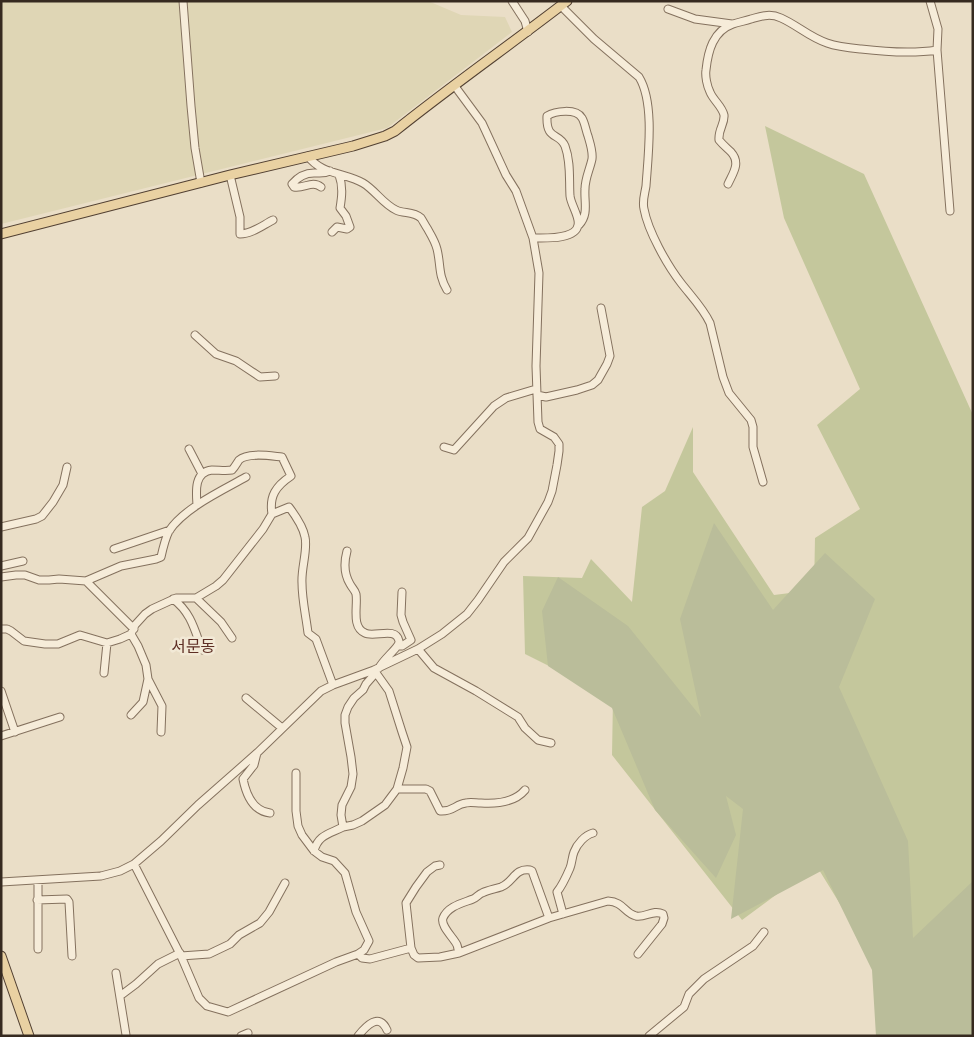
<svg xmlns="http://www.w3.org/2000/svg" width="974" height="1037" viewBox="0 0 974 1037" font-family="'Playfair Display','Noto Sans KR',serif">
<rect width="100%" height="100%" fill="#eadec7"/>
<!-- farmland -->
<path fill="#dfd6b5" d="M 1,1 L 428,1 L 461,15 L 505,17 L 512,32 L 387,128 L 1,224 Z"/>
<!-- green -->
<path fill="#c4c79c" d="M 765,126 L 864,174 L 973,415 L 973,1036 L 882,972 L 816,865 L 742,920 L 612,755 L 613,698 L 525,654 L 523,576 L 582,578 L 591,559 L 632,602 L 642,507 L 665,491 L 693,427 L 693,472 L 774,595 L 814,590 L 815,538 L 860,509 L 817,425 L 860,389 L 784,218 Z"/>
<!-- cemetery -->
<path fill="#babd9a" d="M 714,523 L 773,610 L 825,553 L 875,599 L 839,687 L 908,841 L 913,938 L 973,881 L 973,1036 L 876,1036 L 872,970 L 823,870 L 731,919 L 743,809 L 726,796 L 736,835 L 716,878 L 655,810 L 612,708 L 548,666 L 542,611 L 558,577 L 628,626 L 701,717 L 680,619 Z"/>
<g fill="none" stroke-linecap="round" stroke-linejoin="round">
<defs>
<path id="minor" d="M 183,1 L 191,106 L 195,148 L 201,183
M 512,1 L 525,21 L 528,32
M 930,1 L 938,29 L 937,50 L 950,211
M 561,6 L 594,39 L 639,77 C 655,103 648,156 646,186 C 645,193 642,201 644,209 C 648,231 667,265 681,283 C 691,296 703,308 710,323 L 723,377 L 729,393 L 751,420 L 753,427 L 753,447 L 763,482
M 668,9 L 695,19 L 732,24
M 308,156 C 320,174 346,173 363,183 C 375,190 383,204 396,210 C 404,214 413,211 421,218 C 423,221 425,225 427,228 C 431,235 435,241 437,249 C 441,265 438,275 447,290
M 230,175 L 240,217 L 240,234 C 252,234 263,225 273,220
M 728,184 C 733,173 741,163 731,152 C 727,148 723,145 719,140 C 718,129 725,124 724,115 C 722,106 713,100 710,92 C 707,86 705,76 706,70 C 708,51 713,31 733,24 C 739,22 745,21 751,19 C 762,16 770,13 781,18 C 797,25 809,37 827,43 C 838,47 850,48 861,49 C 886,52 912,54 937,50
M 321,187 C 312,180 304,189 294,187 L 292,184 C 298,177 306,173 314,173 C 321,173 324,174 330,171
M 332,232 L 337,227 L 347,229 L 350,227 L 346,216 L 340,208 C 342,196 343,186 339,175
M 533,238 C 544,238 576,240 578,225 C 580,217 571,205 570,196 C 569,180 571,162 565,146 C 559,132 546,141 547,116 C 555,111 576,108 582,118 C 585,123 586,131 588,136 C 590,143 593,151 592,159 C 590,169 585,178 585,189 C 584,202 589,214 579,225
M 195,335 L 216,354 L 236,361 L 260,377 L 275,376
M 537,395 L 546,397 L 577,390 L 592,385 L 598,380 L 607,364 L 610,356 L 601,308
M 444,447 L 454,450 L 494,406 L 506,398 L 536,389
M 189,449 L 202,474
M 272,514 L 289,507 C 295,515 303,526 305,537 C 308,550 301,568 302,583 C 302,600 306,616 308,633 L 316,639 L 333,685
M 1,527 L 36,519 L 42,516 L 53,502 L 63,485 L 67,467
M 114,549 L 170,530
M 347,551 C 344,562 344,574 350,584 C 352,588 355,590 356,594 C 358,606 351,627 365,633 C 374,638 396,626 399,641 C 400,647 383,659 379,668
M 1,566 L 23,561
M 1,577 L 16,575 L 25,575 L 39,580 L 49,580 L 59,579 L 86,581 L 121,566 L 156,559 L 161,557 C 163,548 165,539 169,531 C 184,508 223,490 246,477
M 86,581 L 134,629
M 196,598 L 221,622 L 232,638
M 173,599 C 191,612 195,631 202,650
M 1,629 L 7,629 L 11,631 L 24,641 L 45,644 L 58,644 L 80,635 L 107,643 L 120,639 L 131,634 L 135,625 L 145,614 L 152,609 L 176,598 L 196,598 L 216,586 L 223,580 L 263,529 L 272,514 C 269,496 276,486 291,476 L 282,457 C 271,456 248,452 239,460 C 237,463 235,467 232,470 C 226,471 219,470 212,470 C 194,472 196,491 197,505
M 131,634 L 138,646 L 146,665 L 148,679 L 162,706 L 161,732
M 398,646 L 402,646 L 411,640 L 403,622 L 401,615 L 402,592
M 418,649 L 434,668 L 476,691 L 518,717 L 525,728 L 538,740 L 551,743
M 104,673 L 107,643
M 1,691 L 15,732
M 246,698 L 282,728
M 131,715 L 143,702 L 148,679
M 1,736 L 60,717
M 257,753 L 254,765 L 243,779 C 246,794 253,811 270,813
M 296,773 L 296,811 L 298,826 L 302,835 L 314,851 L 322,857 L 334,861 L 345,873 L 356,912 L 369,941 L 364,950 L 358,954
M 397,789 L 426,789 L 430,791 L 440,811 C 454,812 455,804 466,803 C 470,802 476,803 481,803 C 496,804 515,802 525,790
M 343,827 L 353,825 L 362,821 L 385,805 L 397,789 L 403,768 L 407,747 L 402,732 L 389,691 L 374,670
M 314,851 C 318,835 329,834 343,827 L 341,815 L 342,805 L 351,787 L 353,774 L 351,757 L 345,723 L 345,715 L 348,707 L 354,698 L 363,690 L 366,684 L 373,676 L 374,670
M 134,864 L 181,956 L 199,998 L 207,1006 L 228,1012 L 336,962 L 358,954 L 362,958 L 370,959 L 411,948
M 440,865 L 435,866 L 427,872 L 416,887 L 406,903 L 411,948 L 414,955 L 418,958 L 440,957 L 459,953 L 549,918 L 608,901 C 624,902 624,913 636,916 C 645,918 653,909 663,914 L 664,918 L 662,924 L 638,954
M 38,880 L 38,949
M 1,882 L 101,876 L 120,871 L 134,864 L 161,841 L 198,805 L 257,753 L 321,691 L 333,685 L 374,670 L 418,649 L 442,634 L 467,614 L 478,600 L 504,562 L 528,538 L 548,502 L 552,491 L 557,465 L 559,451 L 559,444 L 554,437 L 540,429 L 538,422 L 536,366 L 539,273 L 533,238 L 516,191 L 506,175 L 482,123 L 454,85
M 37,900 L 67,899 L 69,902 L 72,956
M 563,914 L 557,892 C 562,886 567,875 570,868 C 572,863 572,857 574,852 C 577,844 585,835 593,833
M 459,953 C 458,950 458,948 457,945 C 454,938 440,926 443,918 C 448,906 463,903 473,899 C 476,898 479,894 482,893 C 488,890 495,889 501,887 C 514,882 514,868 530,870 L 532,871 L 549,918
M 181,956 L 209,954 L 230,944 L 239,935 L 260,923 L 269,912 L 285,883
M 116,973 L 126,1035
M 120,996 L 136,984 L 158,964 L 180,953
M 241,1036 L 248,1033
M 358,1036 C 366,1026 379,1012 387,1030
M 649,1036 L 684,1007 L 689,994 L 704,979 L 753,946 L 764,932"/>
<path id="major" d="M 1,234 L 230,175 L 353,146 L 385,136 L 395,131 C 451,86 510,45 567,1
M 1,956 L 29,1036"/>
</defs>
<!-- minor casing -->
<use href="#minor" stroke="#84715e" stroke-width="9"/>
<!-- major casing -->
<use href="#major" stroke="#524032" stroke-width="11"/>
<!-- minor -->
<use href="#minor" stroke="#f6ecd9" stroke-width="7"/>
<!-- major -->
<use href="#major" stroke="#e9d1a2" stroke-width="9"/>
</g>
<g text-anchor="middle" stroke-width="5" stroke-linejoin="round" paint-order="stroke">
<!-- quarter labels -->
<g font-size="16" fill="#5e2e24" stroke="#f2e9d6">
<text x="193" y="652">서문동</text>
</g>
</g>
<!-- border -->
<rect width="974" height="1037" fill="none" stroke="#362a20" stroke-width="5"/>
</svg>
